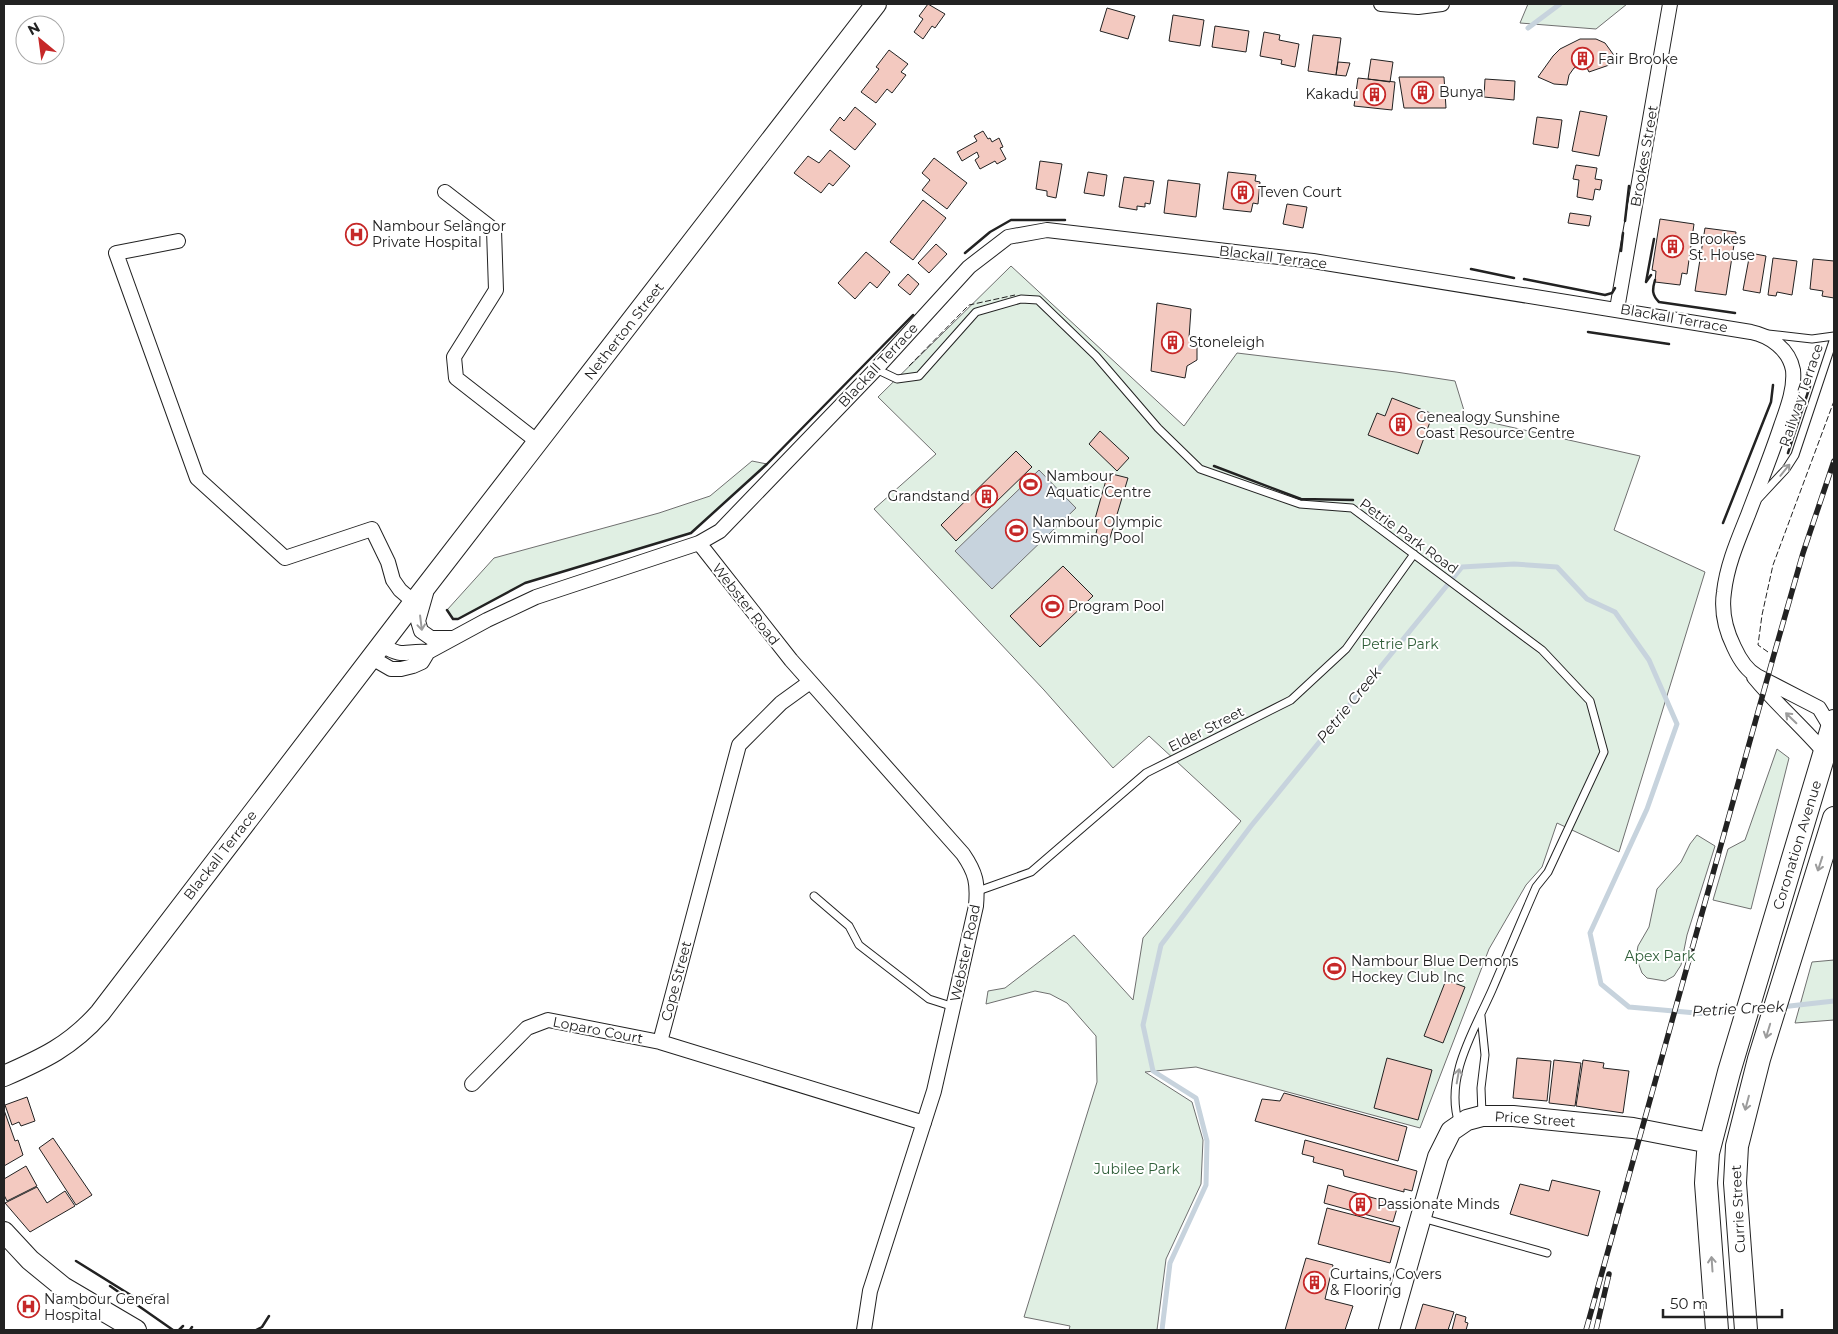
<svg xmlns="http://www.w3.org/2000/svg" width="1838" height="1334" viewBox="0 0 1838 1334" font-family="Montserrat,sans-serif">
<rect width="100%" height="100%" fill="#fff"/>
<!-- green -->
<path fill="#e0efe3" stroke="#6f6f6f" d="M 1528,4 L 1627,4 L 1596,29 L 1520,23 Z
M 1011,266 L 1184,426 L 1237,353 L 1396,372 L 1455,381 L 1466,417 L 1640,456 L 1614,530 L 1705,572 L 1619,852 L 1557,823 L 1542,867 L 1526,885 L 1489,949 L 1420,1128 L 1196,1067 L 1145,1072 L 1192,1102 L 1203,1140 L 1201,1184 L 1166,1259 L 1157,1330 L 1069,1330 L 1070,1326 L 1024,1317 L 1097,1082 L 1096,1036 L 1067,1003 L 1050,994 L 1035,991 L 986,1004 L 988,991 L 1005,988 L 1074,935 L 1133,1000 L 1143,938 L 1241,821 L 1149,736 L 1113,768 L 1044,690 L 874,509 L 936,454 L 878,397 Z
M 752,461 L 767,464 L 691,533 L 525,583 L 458,619 L 453,619 L 447,610 L 494,558 L 659,513 L 710,496 Z
M 1777,749 L 1789,758 L 1751,909 L 1713,900 L 1728,849 L 1745,840 Z
M 1697,835 L 1715,846 L 1687,935 L 1681,965 L 1674,976 L 1665,981 L 1647,978 L 1642,973 L 1636,957 L 1638,946 L 1649,927 L 1657,889 L 1681,862 L 1690,844 Z
M 1834,960 L 1834,1020 L 1795,1023 L 1812,962 Z"/>
<!-- water -->
<path fill="#c7d3dd" stroke="#6f6f6f" d="M 1039,470 L 1076,508 L 992,589 L 955,551 Z"/>
<g fill="none" stroke-linecap="round" stroke-linejoin="round">
<!-- stream -->
<path stroke="#c7d3dd" stroke-width="5" d="M 1528,28 L 1560,4
M 1781,1007 L 1834,1001
M 1162,1330 L 1170,1263 L 1206,1185 L 1207,1141 L 1196,1098 L 1153,1071 L 1143,1025 L 1161,945 L 1251,826 L 1462,567 L 1514,564 L 1557,567 L 1587,599 L 1615,612 L 1649,660 L 1677,724 L 1647,809 L 1590,933 L 1601,984 L 1629,1007 L 1707,1014 L 1743,1010"/>
</g>
<!-- building -->
<path fill="#f3c9c0" stroke="#222" d="M 928,4 L 945,14 L 935,28 L 932,26 L 923,39 L 914,32 L 923,19 L 919,16 Z
M 1107,8 L 1135,16 L 1128,39 L 1100,31 Z
M 1173,15 L 1204,20 L 1200,46 L 1169,41 Z
M 1215,26 L 1249,31 L 1246,52 L 1212,47 Z
M 1264,32 L 1280,35 L 1279,40 L 1299,44 L 1295,67 L 1281,64 L 1282,60 L 1260,56 Z
M 1313,35 L 1341,38 L 1336,75 L 1308,71 Z
M 1580,39 L 1596,39 L 1605,43 L 1613,54 L 1615,63 L 1589,72 L 1586,66 L 1581,65 L 1574,68 L 1569,75 L 1567,85 L 1554,84 L 1538,77 L 1553,56 L 1560,49 Z
M 889,50 L 908,64 L 901,72 L 906,75 L 892,93 L 887,89 L 876,103 L 861,92 L 879,69 L 876,67 Z
M 1371,59 L 1393,62 L 1390,82 L 1368,79 Z
M 1338,62 L 1350,63 L 1346,76 L 1336,75 Z
M 1399,77 L 1444,77 L 1446,108 L 1404,108 Z
M 1358,78 L 1395,82 L 1392,110 L 1354,106 Z
M 1485,79 L 1515,81 L 1514,100 L 1484,97 Z
M 855,107 L 876,124 L 855,150 L 830,130 L 840,117 L 844,121 Z
M 1580,111 L 1607,116 L 1599,156 L 1572,151 Z
M 1537,117 L 1562,120 L 1558,148 L 1533,144 Z
M 983,131 L 988,139 L 990,138 L 992,142 L 999,138 L 1003,147 L 1000,148 L 1006,159 L 997,164 L 995,161 L 980,169 L 975,160 L 979,157 L 977,152 L 962,161 L 957,152 L 977,141 L 974,136 Z
M 830,150 L 850,166 L 833,186 L 829,183 L 821,193 L 794,173 L 808,156 L 819,163 Z
M 934,158 L 967,183 L 947,209 L 922,190 L 930,180 L 922,173 Z
M 1040,161 L 1062,164 L 1056,198 L 1047,196 L 1047,191 L 1036,189 Z
M 1576,165 L 1597,168 L 1595,179 L 1602,180 L 1600,190 L 1595,189 L 1593,200 L 1577,197 L 1579,180 L 1573,179 Z
M 1088,172 L 1107,175 L 1104,196 L 1084,193 Z
M 1228,172 L 1256,175 L 1255,181 L 1260,182 L 1258,204 L 1253,203 L 1251,212 L 1223,209 Z
M 1124,177 L 1154,181 L 1150,204 L 1145,203 L 1145,207 L 1137,206 L 1137,210 L 1119,207 Z
M 1168,180 L 1200,184 L 1196,217 L 1164,213 Z
M 923,200 L 946,218 L 913,260 L 890,242 Z
M 1287,204 L 1307,207 L 1303,228 L 1283,224 Z
M 1570,213 L 1591,216 L 1589,226 L 1568,223 Z
M 1660,219 L 1694,224 L 1687,274 L 1682,273 L 1680,285 L 1655,282 L 1656,271 L 1652,270 Z
M 1705,228 L 1736,232 L 1726,295 L 1695,291 Z
M 936,244 L 947,254 L 929,273 L 918,263 Z
M 866,252 L 890,272 L 877,288 L 870,282 L 855,299 L 838,283 Z
M 1750,253 L 1766,256 L 1760,293 L 1743,290 Z
M 1773,258 L 1797,261 L 1792,295 L 1777,292 L 1776,296 L 1768,295 Z
M 1813,259 L 1834,261 L 1834,298 L 1822,296 L 1823,291 L 1810,289 Z
M 908,274 L 919,284 L 910,295 L 898,285 Z
M 1157,303 L 1191,309 L 1189,338 L 1197,345 L 1197,360 L 1187,366 L 1185,378 L 1151,371 Z
M 1392,398 L 1433,414 L 1418,454 L 1368,435 L 1377,413 L 1385,416 Z
M 1100,431 L 1129,458 L 1117,471 L 1089,444 Z
M 1016,451 L 1032,467 L 956,541 L 941,525 Z
M 1108,473 L 1128,478 L 1109,541 L 1095,538 L 1097,529 L 1093,526 Z
M 1063,566 L 1093,596 L 1040,647 L 1010,616 Z
M 1446,980 L 1465,987 L 1443,1043 L 1424,1036 Z
M 1387,1058 L 1432,1070 L 1418,1120 L 1374,1108 Z
M 1517,1058 L 1551,1061 L 1547,1101 L 1513,1098 Z
M 1554,1060 L 1581,1063 L 1575,1106 L 1549,1103 Z
M 1583,1060 L 1604,1063 L 1603,1068 L 1629,1071 L 1623,1113 L 1576,1106 Z
M 1284,1093 L 1407,1127 L 1398,1161 L 1255,1121 L 1262,1099 L 1280,1101 Z
M 27,1097 L 35,1121 L 21,1126 L 19,1122 L 12,1125 L 5,1105 Z
M 4,1110 L 15,1141 L 18,1140 L 23,1155 L 4,1166 Z
M 53,1138 L 92,1195 L 76,1205 L 39,1148 Z
M 1305,1140 L 1417,1171 L 1412,1191 L 1404,1189 L 1404,1192 L 1344,1176 L 1343,1170 L 1313,1162 L 1314,1157 L 1302,1154 Z
M 26,1166 L 37,1186 L 7,1201 L 4,1195 L 4,1179 Z
M 1552,1180 L 1600,1191 L 1588,1236 L 1510,1214 L 1520,1184 L 1549,1191 Z
M 1328,1185 L 1398,1205 L 1393,1222 L 1324,1203 Z
M 37,1187 L 47,1203 L 65,1191 L 75,1206 L 30,1232 L 5,1203 Z
M 1327,1208 L 1400,1227 L 1390,1263 L 1318,1244 Z
M 1306,1258 L 1333,1265 L 1325,1299 L 1353,1306 L 1345,1330 L 1285,1330 Z
M 1423,1304 L 1454,1312 L 1448,1330 L 1415,1330 Z
M 1456,1314 L 1466,1317 L 1465,1322 L 1468,1323 L 1466,1330 L 1452,1330 Z"/>
<g fill="none" stroke-linecap="round" stroke-linejoin="round">
<defs>
<path id="lane" d="M 1768,334 L 1812,339 L 1834,336
M 876,369 L 897,379 L 919,376 L 976,312 L 1021,299 L 1038,300 L 1096,356 L 1158,428 L 1200,469 L 1300,504 L 1352,508 L 1542,650 L 1590,701 L 1604,752 L 1548,872 L 1536,887 C 1521,921 1507,955 1492,990 C 1474,1031 1444,1077 1459,1124
M 1759,498 L 1786,469 L 1795,455 L 1834,338
M 978,891 L 1031,872 L 1146,773 L 1291,700 L 1346,649 L 1414,554
M 814,896 L 849,926 L 859,945 L 929,999 L 954,1007
M 1481,1016 L 1485,1055 L 1481,1088 L 1482,1114
M 1422,1218 L 1547,1253"/>
<path id="street" d="M 1381,4 L 1418,7 L 1442,4
M 445,192 L 494,230 L 496,290 L 454,357 L 456,378 L 538,442
M 178,241 L 116,253 L 197,478 L 285,558 L 372,529 L 388,562 L 393,580 L 400,590 L 414,602
M 1617,309 L 1670,4
M 699,543 L 791,660 L 963,854 C 976,873 978,883 976,906 L 934,1091 L 870,1291 L 864,1330
M 426,593 L 418,621 L 421,631 L 431,638 L 453,638
M 382,645 C 404,659 405,650 428,652
M 372,658 L 391,669 L 401,669 L 413,666 L 422,662 L 428,652 L 487,620 L 536,597 L 699,543 L 720,531 L 876,369 L 969,267 L 1008,237 L 1047,230 L 1313,261 L 1751,332 C 1770,336 1789,349 1793,370 C 1795,389 1787,409 1781,426 C 1771,456 1759,486 1748,515 C 1738,540 1727,565 1724,592 C 1721,612 1725,629 1734,647 C 1739,658 1746,670 1757,676 L 1819,708 L 1828,723 L 1831,731
M 1754,677 C 1776,704 1802,726 1825,753
M 660,1042 L 739,745 L 781,703 L 810,682
M 472,1084 L 527,1028 L 548,1020 L 660,1042 L 924,1123"/>
<path id="secondary" d="M 4,1076 C 43,1059 71,1046 100,1013 L 414,602 L 876,4
M 4,1232 L 30,1260 L 63,1287 L 136,1330
M 1389,1330 L 1438,1157 L 1451,1131 L 1467,1120 L 1482,1116 L 1513,1116 L 1633,1128 L 1710,1143"/>
<path id="primary" d="M 1717,1330 L 1706,1183 L 1708,1153 L 1729,1072 L 1834,721
M 1746,1330 L 1735,1183 L 1737,1146 L 1759,1059 L 1834,818"/>
</defs>
<!-- lane casing -->
<use href="#lane" stroke="#222" stroke-width="9"/>
<!-- street casing -->
<use href="#street" stroke="#222" stroke-width="16"/>
<!-- secondary casing -->
<use href="#secondary" stroke="#222" stroke-width="22"/>
<!-- primary casing -->
<use href="#primary" stroke="#222" stroke-width="24"/>
<!-- lane -->
<use href="#lane" stroke="#fff" stroke-width="7"/>
<!-- street -->
<use href="#street" stroke="#fff" stroke-width="14"/>
<!-- secondary -->
<use href="#secondary" stroke="#fff" stroke-width="20"/>
<!-- primary -->
<use href="#primary" stroke="#fff" stroke-width="22"/>
<defs>
<path id="rail" d="M 1586,1330 L 1773,658 L 1803,553 L 1834,461
M 1596,1330 L 1609,1274"/>
</defs>
<!-- rail casing -->
<use href="#rail" stroke="#222" stroke-width="5.5"/>
<!-- rail -->
<use href="#rail" stroke="#fff" stroke-width="4" stroke-dasharray="11" stroke-linecap="butt"/>
<!-- fence -->
<path stroke="#222" stroke-width="1" stroke-dasharray="6 2.5" stroke-linecap="butt" d="M 909,366 L 969,305 L 1015,295
M 1768,652 L 1758,645 L 1762,615 L 1773,565 L 1834,401"/>
<!-- wall -->
<path stroke="#222" stroke-width="2.5" d="M 1625,221 L 1629,186
M 1621,251 L 1623,233
M 965,253 L 990,232 L 1011,220 L 1065,220
M 1471,269 L 1514,278
M 1651,275 L 1646,282 L 1654,239
M 1524,279 L 1605,295 L 1612,293 L 1615,288
M 1655,280 C 1652,290 1652,295 1659,302 L 1735,313
M 1588,332 L 1669,344
M 1788,453 L 1810,386
M 1214,466 L 1301,499 L 1353,500
M 1723,523 L 1771,402 L 1773,385
M 447,610 L 453,619 L 458,619 L 525,583 L 691,533 L 767,464 L 913,315
M 76,1261 L 137,1299 L 154,1295
M 110,1286 L 173,1330
M 179,1330 L 183,1326
M 190,1330 L 192,1327
M 256,1330 L 262,1327 L 269,1316"/>
</g>
<!-- one-way arrows -->
<defs><path id="oneway-shaft" d="M-6 0H5M1.5-3L5.5 0L1.5 3" fill="none" stroke-width="1.6" stroke-linecap="round" stroke-linejoin="round" transform="scale(1.25)"/></defs>
<g stroke="#9c9c9c">
<use href="#oneway-shaft" transform="translate(1785 470) rotate(-51)"/>
<use href="#oneway-shaft" transform="translate(421 623) rotate(83)"/>
<use href="#oneway-shaft" transform="translate(1791 718) rotate(-136)"/>
<use href="#oneway-shaft" transform="translate(1820 864) rotate(108)"/>
<use href="#oneway-shaft" transform="translate(1768 1031) rotate(107)"/>
<use href="#oneway-shaft" transform="translate(1458 1076) rotate(-80)"/>
<use href="#oneway-shaft" transform="translate(1747 1103) rotate(105)"/>
<use href="#oneway-shaft" transform="translate(1712 1264) rotate(-94)"/>
</g>
<!-- icons -->
<defs>
<symbol id="building-ring" viewBox="-11 -11 22 22"><circle r="9.5" fill="#fff" stroke="#c62828" stroke-width="1.5"/><path d="M-4-6H4V6H1V3H-1V6H-4ZM-2.5-4.3h1.7v1.8h-1.7ZM.8-4.3h1.7v1.8H.8ZM-2.5-1h1.7V.8h-1.7ZM.8-1h1.7V.8H.8Z" fill="#c62828"/></symbol>
<symbol id="hospital-ring" viewBox="-11 -11 22 22"><circle r="9.5" fill="#fff" stroke="#c62828" stroke-width="1.5"/><path d="M-5-5h3v3.5h4V-5h3V5h-3V1.5h-4V5h-3Z" fill="#c62828"/></symbol>
<symbol id="stadium-ring" viewBox="-11 -11 22 22"><circle r="9.5" fill="#fff" stroke="#c62828" stroke-width="1.5"/><path d="M0-5a6.5 5 0 1 0 0 10a6.5 5 0 1 0 0-10ZM-3.5-1.8h7v3.6h-7Z" fill="#c62828"/></symbol>
</defs>
<g fill-rule="evenodd">
<use href="#building-ring" x="1570" y="46" width="25" height="25"/>
<use href="#building-ring" x="1410" y="80" width="25" height="25"/>
<use href="#building-ring" x="1362" y="82" width="25" height="25"/>
<use href="#building-ring" x="1230" y="180" width="25" height="25"/>
<use href="#hospital-ring" x="344" y="222" width="25" height="25"/>
<use href="#building-ring" x="1660" y="234" width="25" height="25"/>
<use href="#building-ring" x="1160" y="330" width="25" height="25"/>
<use href="#building-ring" x="1388" y="412" width="25" height="25"/>
<use href="#stadium-ring" x="1018" y="472" width="25" height="25"/>
<use href="#building-ring" x="974" y="484" width="25" height="25"/>
<use href="#stadium-ring" x="1004" y="518" width="25" height="25"/>
<use href="#stadium-ring" x="1040" y="594" width="25" height="25"/>
<use href="#stadium-ring" x="1322" y="956" width="25" height="25"/>
<use href="#building-ring" x="1348" y="1192" width="25" height="25"/>
<use href="#building-ring" x="1302" y="1270" width="25" height="25"/>
<use href="#hospital-ring" x="16" y="1294" width="25" height="25"/>
</g>
<g text-anchor="middle" stroke-width="4" stroke-linejoin="round" paint-order="stroke">
<!-- poi labels -->
<g font-size="14" fill="#222" stroke="#fff" text-anchor="start">
<text x="1598" y="64">Fair Brooke</text>
<text x="1439" y="97">Bunya</text>
<text x="1359" y="99" text-anchor="end">Kakadu</text>
<text x="1258" y="197">Teven Court</text>
<text x="372" y="231">Nambour Selangor<tspan x="372" dy="16">Private Hospital</tspan></text>
<text x="1689" y="244">Brookes<tspan x="1689" dy="16">St. House</tspan></text>
<text x="1189" y="347">Stoneleigh</text>
<text x="1416" y="422">Genealogy Sunshine<tspan x="1416" dy="16">Coast Resource Centre</tspan></text>
<text x="1046" y="481">Nambour<tspan x="1046" dy="16">Aquatic Centre</tspan></text>
<text x="970" y="501" text-anchor="end">Grandstand</text>
<text x="1032" y="527">Nambour Olympic<tspan x="1032" dy="16">Swimming Pool</tspan></text>
<text x="1068" y="611">Program Pool</text>
<text x="1351" y="966">Nambour Blue Demons<tspan x="1351" dy="16">Hockey Club Inc</tspan></text>
<text x="1377" y="1209">Passionate Minds</text>
<text x="1330" y="1279">Curtains, Covers<tspan x="1330" dy="16">&amp; Flooring</tspan></text>
<text x="44" y="1304">Nambour General<tspan x="44" dy="16">Hospital</tspan></text>
</g>
<!-- street labels -->
<g font-size="14" fill="#222" stroke="#fff">
<text transform="translate(1644 156) rotate(-80)" y="5">Brookes Street</text>
<text transform="translate(1273 257) rotate(7)" y="5">Blackall Terrace</text>
<text transform="translate(1674 318) rotate(10)" y="5">Blackall Terrace</text>
<text transform="translate(624 331) rotate(-52)" y="5">Netherton Street</text>
<text transform="translate(878 365) rotate(-47)" y="5">Blackall Terrace</text>
<text transform="translate(1801 395) rotate(-71)" y="5">Railway Terrace</text>
<text transform="translate(1409 536) rotate(36)" y="5">Petrie Park Road</text>
<text transform="translate(746 604) rotate(52)" y="5">Webster Road</text>
<text transform="translate(1206 729) rotate(-27)" y="5">Elder Street</text>
<text transform="translate(1797 845) rotate(-73)" y="5">Coronation Avenue</text>
<text transform="translate(220 855) rotate(-52)" y="5">Blackall Terrace</text>
<text transform="translate(965 953) rotate(-78)" y="5">Webster Road</text>
<text transform="translate(676 981) rotate(-75)" y="5">Cope Street</text>
<text transform="translate(598 1030) rotate(11)" y="5">Loparo Court</text>
<text transform="translate(1535 1119) rotate(4)" y="5">Price Street</text>
<text transform="translate(1738 1209) rotate(-93)" y="5">Currie Street</text>
</g>
<!-- park labels -->
<g font-size="14" fill="#2f5e38" stroke="#fff">
<text x="1400" y="649">Petrie Park</text>
<text x="1660" y="961">Apex Park</text>
<text x="1137" y="1174">Jubilee Park</text>
</g>
<!-- water labels -->
<g font-size="15" font-style="italic" fill="#222" stroke="#fff">
<text transform="translate(1349 705) rotate(-51)" y="5">Petrie Creek</text>
<text transform="translate(1738 1009) rotate(-3)" y="5">Petrie Creek</text>
</g>
</g>
<!-- border -->
<rect width="1838" height="1334" fill="none" stroke="#222222" stroke-width="10"/>
<!-- north arrow -->
<g transform="translate(40 40) rotate(331)"><circle r="24" fill="#ffffff" stroke="#a7a7a7"/>
<path d="M0-4L9 19L0 12L-9 19Z" fill="#c62828"/>
<text y="-8" font-size="14" font-weight="bold" text-anchor="middle" fill="#222222">N</text>
</g>
<!-- scale -->
<path d="M1663 1309v8h119v-8" fill="none" stroke="#222222" stroke-width="2.5"/>
<text x="1670" y="1309" font-size="15" fill="#222222" stroke="#ffffff" stroke-width="4" paint-order="stroke">50 m</text>
</svg>
